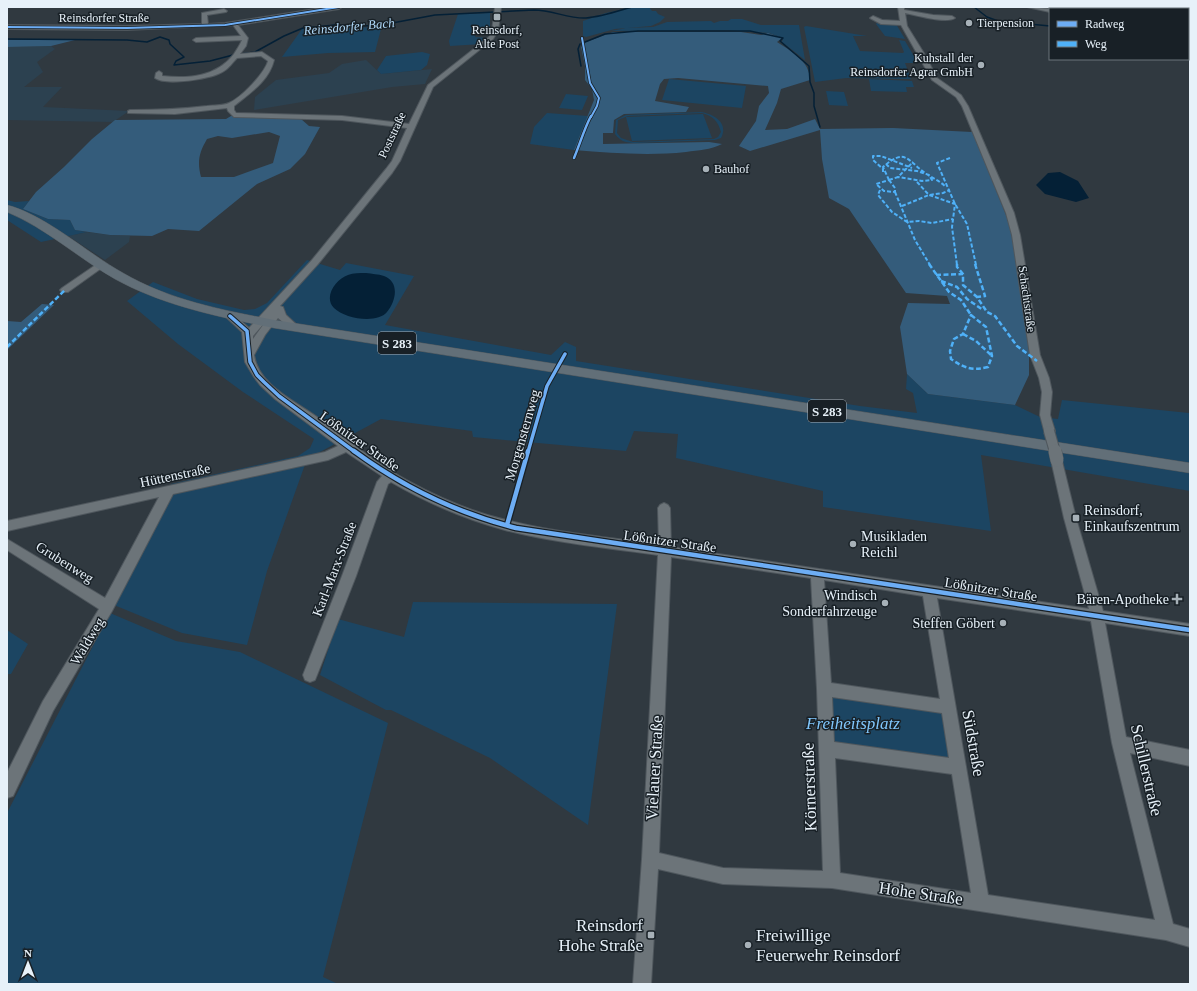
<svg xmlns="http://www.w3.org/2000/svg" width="1197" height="991" viewBox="0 0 1197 991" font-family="Georgia,serif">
<rect width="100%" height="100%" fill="#303940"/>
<!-- built -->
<path fill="#2c4150" d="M 51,46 L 55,49 L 37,62 L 43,72 L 24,87 L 62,87 L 43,107 L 129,111 L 113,122 L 7,120 L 7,47 Z
M 366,60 L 381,74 L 432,69 L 425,84 L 392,87 L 254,110 L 255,97 L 276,80 L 329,73 L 342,64 Z
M 87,232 L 110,235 L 130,236 L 129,242 L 105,260 L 68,236 Z"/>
<!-- green -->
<path fill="#1c4562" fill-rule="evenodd" d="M 636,7 L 649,7 L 652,11 L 656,11 L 658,14 L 665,17 L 660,22 L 651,26 L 615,29 L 586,37 L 583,36 L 583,21 L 606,13 Z
M 490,13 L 490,31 L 477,31 L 475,37 L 487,38 L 482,44 L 450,46 L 449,41 L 458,14 Z
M 731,19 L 742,19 L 761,25 L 799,25 L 805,60 L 782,42 L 783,38 L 769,33 L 728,30 L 611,31 L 627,28 L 653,27 L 667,22 L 711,21 L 714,23 L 720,21 L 728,21 Z
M 878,22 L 896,24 L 905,39 L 885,36 L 876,24 Z
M 350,26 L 381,29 L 375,52 L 328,53 L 282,57 L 302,29 Z
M 806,26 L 867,36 L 853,36 L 860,51 L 903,53 L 904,52 L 899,40 L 905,41 L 918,63 L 905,63 L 911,79 L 846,78 L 815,82 L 804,27 Z
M 422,52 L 430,54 L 427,65 L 421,70 L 381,74 L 377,70 L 386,56 Z
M 669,79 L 746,86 L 742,108 L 662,100 Z
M 869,79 L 912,81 L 914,87 L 906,87 L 907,92 L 871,91 Z
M 826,91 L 844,92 L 848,106 L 829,105 Z
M 566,94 L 588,96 L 582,110 L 559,108 Z
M 701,112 C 714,114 729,123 721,138 L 715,140 L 635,143 C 626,143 620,141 615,134 L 616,120 L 626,115 ZM 702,113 C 713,116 718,121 721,132 L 718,137 L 714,139 L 633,142 L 621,138 L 617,133 L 618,120 L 628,116 Z
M 547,113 L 588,116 L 574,150 L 530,144 L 534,127 Z
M 703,114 L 712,138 L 632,141 L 626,117 Z
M 7,200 L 15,202 L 29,201 L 23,209 L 48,219 L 70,220 L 75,230 L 87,232 L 41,242 L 7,220 Z
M 307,260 L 340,270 L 346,263 L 414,276 L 385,325 L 551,355 L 565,342 L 576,347 L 576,361 L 860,406 L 917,413 L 913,393 L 906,389 L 907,374 L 928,394 L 1015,405 L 1040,417 L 1058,419 L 1062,400 L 1189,413 L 1190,491 L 981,455 L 991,531 L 823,507 L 823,491 L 676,458 L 678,434 L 634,431 L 626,451 L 473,437 L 472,431 L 381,419 L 307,459 L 267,571 L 247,645 L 182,633 L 114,605 L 168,499 L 171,484 L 298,456 L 310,448 L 314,439 L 243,392 L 178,344 L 127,301 L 153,282 L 197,299 L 244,310 L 255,309 L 267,303 Z
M 413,602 L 617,604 L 588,825 L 490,758 L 391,710 L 386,710 L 320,675 L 338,619 L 404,637 Z
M 110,613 L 176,641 L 240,652 L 388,723 L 323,977 L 338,984 L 7,984 L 7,813 Z
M 7,630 L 28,644 L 11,674 L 7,674 Z
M 828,695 L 937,710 L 942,713 L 944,717 L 951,756 L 945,760 L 832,746 Z"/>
<!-- forest -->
<path fill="#345c7b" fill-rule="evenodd" d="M 613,32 L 741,32 L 761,35 L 768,33 L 782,38 L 777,42 C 791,51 810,61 810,80 L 781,89 L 777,103 L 765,130 L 787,129 L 815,119 L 820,129 L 893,128 L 972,132 L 980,145 L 987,168 L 1014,235 L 1029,342 L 1029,375 L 1015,405 L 928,394 L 907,374 L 900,327 L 908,303 L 950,304 L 947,296 L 906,293 L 849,209 L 829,198 L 822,159 L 820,130 L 750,151 L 739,146 L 756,121 L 759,106 L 769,93 L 768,86 L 678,78 L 664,79 L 660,84 L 655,101 L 689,107 L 686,112 L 624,114 L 614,120 L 613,133 L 603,133 L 603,144 L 709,142 L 722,144 C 710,150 699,150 686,152 C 648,156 612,153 574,150 L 594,100 L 592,89 L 585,80 L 585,66 L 581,47 L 586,42 Z
M 7,40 L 75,40 L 51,46 L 7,47 Z
M 231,116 L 301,119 L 309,126 L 320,127 L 305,154 L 290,169 L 257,184 L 199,231 L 168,229 L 152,236 L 110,235 L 75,230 L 70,220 L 48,219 L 23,209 L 36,192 L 64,167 L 92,139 L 115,120 L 226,119 ZM 269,132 L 280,136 L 273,163 L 234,177 L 201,177 C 197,161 199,153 207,139 L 218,136 L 232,138 Z
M 42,304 L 54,305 L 7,350 L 7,321 L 21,322 Z"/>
<!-- water -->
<path fill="#042036" d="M 1060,172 L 1078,181 L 1089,198 L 1076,202 L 1045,194 L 1036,185 L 1048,173 Z
M 366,273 C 372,274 378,274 384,276 C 400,282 396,301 387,312 C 377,324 345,319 334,308 C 323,297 336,279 348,275 C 353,273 360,273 366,273 Z"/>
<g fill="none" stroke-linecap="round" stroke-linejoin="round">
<!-- stream -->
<path stroke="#042036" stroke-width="1.5" d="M 851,7 L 878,7
M 974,7 L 987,17 L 998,21 L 1050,26
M 7,39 L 127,40 L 147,42 L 160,37 L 169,40 L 170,44 L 184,57 L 176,61 L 174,65 L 210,61 L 233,55 L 255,52 L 284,36 L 303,28 L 335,25 L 376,26 L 435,15 L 534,10 C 552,10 569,19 586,18 C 601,17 618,11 632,7
M 585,42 L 605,34 L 638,31 L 750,31 L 783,38 L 780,41 L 809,66 L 810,82 L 814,93 L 814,106 L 820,127
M 580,44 L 578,49 L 581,66
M 1188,47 L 1190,48"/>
<defs>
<path id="minor" d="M 328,7 L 342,7 L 339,9 L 238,25 L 248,38 L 246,46 L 240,54 L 262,52 L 274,60 C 269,81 250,93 234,106 L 234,110 L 236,113 L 342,116 L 409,124 L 428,85 L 489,37 L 492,31 L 495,7 L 501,7 L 498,31 L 493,39 L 433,87 L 400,161 L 392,173 L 318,264 L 280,306 L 283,307 L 286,315 L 299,327 L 294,330 L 291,329 L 278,318 L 265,335 L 254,355 C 258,385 295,401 317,417 C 347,439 375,463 408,481 C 439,498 472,512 506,520 C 556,533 608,537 659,545 L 658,508 L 660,505 L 664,503 L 668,505 L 670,508 L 671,547 L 1089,609 L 1064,518 L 1051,460 L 1053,457 L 1057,456 L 1061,457 L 1076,518 L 1103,611 L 1190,624 L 1190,636 L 1105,623 L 1126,737 L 1190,750 L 1190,766 L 1130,753 L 1173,924 L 1190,929 L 1190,947 L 1166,940 L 832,888 L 723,884 L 658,869 L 651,984 L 633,984 L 642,859 L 658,555 C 608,548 555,543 505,530 C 465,519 427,503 391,482 L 388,484 L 356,576 L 317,675 L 315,680 L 310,682 L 305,680 L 303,675 L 342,576 L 377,482 L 382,476 L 346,452 L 328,460 L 173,494 L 112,611 L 53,711 L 13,796 L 7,798 L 7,773 L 43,701 L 99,609 L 7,550 L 7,539 L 105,598 L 159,497 L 7,531 L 7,521 L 325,452 L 338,446 L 275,399 L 260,385 L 254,377 L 245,362 L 242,332 L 225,316 L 227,314 L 233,314 L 249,328 L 312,260 L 386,169 L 392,161 L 407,128 L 342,120 L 234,117 L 228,111 L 227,108 L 175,114 L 128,113 L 128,111 L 130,110 C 156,110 181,109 207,106 C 214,105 223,106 229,103 C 241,98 265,73 268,61 L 261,56 L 237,58 C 233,62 229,68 224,71 C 213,79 166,86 155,78 L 156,73 L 159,71 L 162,73 L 162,76 C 189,79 216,77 234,54 C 237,49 240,45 242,40 L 196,42 L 193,40 L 196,38 L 241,36 L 233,25 L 127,30 L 7,29 L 7,25 L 127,26 L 202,24 L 202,13 L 224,9 L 227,11 L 226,12 L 207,15 L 208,24 L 225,23 ZM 266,321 L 253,339 L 253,336 ZM 671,557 L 811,578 L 817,689 L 823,871 L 723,868 L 659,853 ZM 824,580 L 923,596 L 940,699 L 831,683 ZM 937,598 L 1091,621 L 1112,743 L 1155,920 L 988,895 ZM 832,697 L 942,713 L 949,758 L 834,742 ZM 835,758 L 952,774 L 971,893 L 840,873 Z
M 898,7 L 904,7 L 904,10 L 933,15 L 952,16 L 955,18 C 946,24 916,15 905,13 L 907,26 L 925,55 L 937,78 L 961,95 L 968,106 L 1014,213 L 1020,235 L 1040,355 L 1049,378 L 1052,392 L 1050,415 L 1055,431 L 1053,434 L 1045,434 L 1040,415 L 1042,392 L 1039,378 L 1030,355 L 1012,235 L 1006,213 L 962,106 L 956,97 L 932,80 L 901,25 L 881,24 L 870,18 L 873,16 L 882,20 L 900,21 Z
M 1027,7 L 1052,9 L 1050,9 L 1050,12 Z
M 1148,7 L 1154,7 L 1152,9 L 1146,9 Z
M 1188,30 L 1190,31 L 1190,35 L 1188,34 Z
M 100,262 L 105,265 L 103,267 L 68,292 L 62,292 L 60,290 L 62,288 Z"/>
<path id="major" d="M 7,205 C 46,215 87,253 123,273 C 169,300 222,310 274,320 L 1190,463 L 1190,473 L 274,328 C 220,317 164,306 115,279 C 78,258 46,228 7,212 Z"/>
</defs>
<!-- minor casing -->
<use href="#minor" stroke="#4f575d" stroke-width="2"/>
<!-- major casing -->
<use href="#major" stroke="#4f575d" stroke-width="1"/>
<!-- minor -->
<use href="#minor" fill="#6c7479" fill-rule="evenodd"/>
<!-- major -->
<use href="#major" fill="#626f78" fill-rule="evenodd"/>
<defs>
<path id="minor-bridge-far1" d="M 1049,431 L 1055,452"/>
<path id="minor-bridge" d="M 1055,451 L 1057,460"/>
</defs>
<!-- minor-bridge-far1 casing -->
<use href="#minor-bridge-far1" stroke="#4f575d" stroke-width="12" stroke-linecap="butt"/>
<!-- minor-bridge casing -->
<use href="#minor-bridge" stroke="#4f575d" stroke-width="14" stroke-linecap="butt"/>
<!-- minor-bridge-far1 -->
<use href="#minor-bridge-far1" stroke="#6c7479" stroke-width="10"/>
<!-- minor-bridge -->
<use href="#minor-bridge" stroke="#6c7479" stroke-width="13"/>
<!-- quiet-far1 -->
<path stroke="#4fb1f8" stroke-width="2" stroke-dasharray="4 2" stroke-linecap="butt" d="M 950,158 L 937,163 L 955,204 L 967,224 L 976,265
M 886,164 L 890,168 L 917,171 L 929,175 L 932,180 L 922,181 L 898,177
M 883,172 L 883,169 L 873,160 L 873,156 L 881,156 L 912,168
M 889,180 L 895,188 L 895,192 L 884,191 L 876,184 Z
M 889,180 L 883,167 C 905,148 906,159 925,173 C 932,178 940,181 946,187
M 889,180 L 898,177 L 913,162
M 917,182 L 929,195 L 955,204 L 952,227 L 957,265
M 880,190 L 878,195 L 892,212 L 907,222 L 919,221 L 932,223 L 953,219
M 895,192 L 915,240 L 930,265
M 902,206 L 929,195 L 943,193 L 950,190"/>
<!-- quiet -->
<path stroke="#4fb1f8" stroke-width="2.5" stroke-dasharray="5 2.5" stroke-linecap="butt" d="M 929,264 L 949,292 L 961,300 L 971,315
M 957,264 L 957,267 L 963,274 L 963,285 L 977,297
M 975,264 L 985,296 L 977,297 L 987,312 L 995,316 L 1017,346 L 1037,361
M 936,275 L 963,274
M 941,281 L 957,287 L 967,299 L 983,310
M 971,315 L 986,327 L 992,356 L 988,367 C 972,371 964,368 951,359 L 950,351 L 954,339 L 963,334 Z
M 963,334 L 976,341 L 992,356
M 7,347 L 65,290"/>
<defs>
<path id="cycleway-far3" d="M 7,27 L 127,28 L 225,25 L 339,7
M 582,38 L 590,83 L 599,98 L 597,106 L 591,117"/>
<path id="cycleway-far2" d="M 574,158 C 580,144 584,129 591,116"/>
<path id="cycleway-far1" d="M 230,316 L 247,331 L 250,362 L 257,375 L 264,382 L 279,396 L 355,452
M 528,452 L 547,386 L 565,354"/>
<path id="cycleway" d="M 354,451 C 403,487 457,513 516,528 L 1190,630
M 507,525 L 528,451"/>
</defs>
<!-- cycleway-far3 casing -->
<use href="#cycleway-far3" stroke="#182026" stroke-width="3.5"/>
<!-- cycleway-far2 casing -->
<use href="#cycleway-far2" stroke="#182026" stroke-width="4"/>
<!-- cycleway-far1 casing -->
<use href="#cycleway-far1" stroke="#182026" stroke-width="5.5"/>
<!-- cycleway casing -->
<use href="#cycleway" stroke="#182026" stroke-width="7"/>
<!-- cycleway-far3 -->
<use href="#cycleway-far3" stroke="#6dadf4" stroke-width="2"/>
<!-- cycleway-far2 -->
<use href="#cycleway-far2" stroke="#6dadf4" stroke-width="2.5"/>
<!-- cycleway-far1 -->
<use href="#cycleway-far1" stroke="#6dadf4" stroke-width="3.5"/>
<!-- cycleway -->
<use href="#cycleway" stroke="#6dadf4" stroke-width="4.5"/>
</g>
<!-- markers -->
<g fill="#a7b1b8" stroke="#182026" stroke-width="1.5">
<rect x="493" y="13" width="8" height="8" rx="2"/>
<circle cx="969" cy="23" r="4"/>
<circle cx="981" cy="65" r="4"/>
<circle cx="706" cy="169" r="4"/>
<rect x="1072" y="514" width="8" height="8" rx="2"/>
<circle cx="853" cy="544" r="4"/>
<path d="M1175 593h4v4h4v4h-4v4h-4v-4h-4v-4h4z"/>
<circle cx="885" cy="603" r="4"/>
<circle cx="1003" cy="623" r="4"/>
<rect x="647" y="931" width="8" height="8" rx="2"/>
<circle cx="748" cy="945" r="4"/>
</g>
<g text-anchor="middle" stroke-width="3" stroke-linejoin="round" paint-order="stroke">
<!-- far-street labels -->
<g font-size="12" fill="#e7f1f9" stroke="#182026">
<text x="104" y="22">Reinsdorfer Straße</text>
<text transform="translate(392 135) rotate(-65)" y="4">Poststraße</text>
<text transform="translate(1027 299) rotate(82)" y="4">Schachtstraße</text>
</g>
<!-- far-poi labels -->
<g font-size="12" fill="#e7f1f9" stroke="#182026" text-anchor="start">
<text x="977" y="27">Tierpension</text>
<text x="497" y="34" text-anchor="middle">Reinsdorf,<tspan x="497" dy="14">Alte Post</tspan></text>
<text x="973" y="62" text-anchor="end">Kuhstall der<tspan x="973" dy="14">Reinsdorfer Agrar GmbH</tspan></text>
<text x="714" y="173">Bauhof</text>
</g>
<!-- far-water labels -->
<g font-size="13" font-style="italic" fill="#b1dafa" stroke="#182026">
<text transform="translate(349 26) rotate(-5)" y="5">Reinsdorfer Bach</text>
</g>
<!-- shield labels -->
<g fill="#182026" stroke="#a9b2ba" stroke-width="1">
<rect x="378" y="332" width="38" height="22" rx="3"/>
<rect x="808" y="400" width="38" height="22" rx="3"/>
</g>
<g font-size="13" font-weight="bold" fill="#e7f1f9">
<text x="397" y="348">S 283</text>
<text x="827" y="416">S 283</text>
</g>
<!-- street labels -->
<g font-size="14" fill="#e7f1f9" stroke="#182026">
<text transform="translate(522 435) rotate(-74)" y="5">Morgensternweg</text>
<text transform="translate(360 441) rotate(35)" y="5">Lößnitzer Straße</text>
<text transform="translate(175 475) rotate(-12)" y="5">Hüttenstraße</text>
<text transform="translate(670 541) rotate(8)" y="5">Lößnitzer Straße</text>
<text transform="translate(65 562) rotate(32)" y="5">Grubenweg</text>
<text transform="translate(334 569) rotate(-69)" y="5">Karl-Marx-Straße</text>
<text transform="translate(991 589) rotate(9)" y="5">Lößnitzer Straße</text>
<text transform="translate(87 641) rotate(-59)" y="5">Waldweg</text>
</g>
<!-- poi labels -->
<g font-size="14" fill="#e7f1f9" stroke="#182026" text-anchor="end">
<text x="1084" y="515" text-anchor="start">Reinsdorf,<tspan x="1084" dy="16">Einkaufszentrum</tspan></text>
<text x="861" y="541" text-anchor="start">Musikladen<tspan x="861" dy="16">Reichl</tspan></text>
<text x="877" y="600">Windisch<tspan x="877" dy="16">Sonderfahrzeuge</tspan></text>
<text x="1169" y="604">Bären-Apotheke</text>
<text x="995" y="628">Steffen Göbert</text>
</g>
<!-- near-park labels -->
<g font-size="17" font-style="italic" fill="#80c6fc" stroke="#182026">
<text x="853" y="729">Freiheitsplatz</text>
</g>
<!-- near-street labels -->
<g font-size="17" fill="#e7f1f9" stroke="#182026">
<text transform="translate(974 743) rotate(80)" y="6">Südstraße</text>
<text transform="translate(654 768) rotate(-87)" y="6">Vielauer Straße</text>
<text transform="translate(1147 770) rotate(77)" y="6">Schillerstraße</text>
<text transform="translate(809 787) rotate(-92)" y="6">Körnerstraße</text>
<text transform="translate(921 893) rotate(8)" y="6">Hohe Straße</text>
</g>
<!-- near-poi labels -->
<g font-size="17" fill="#e7f1f9" stroke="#182026" text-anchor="end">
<text x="643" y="931">Reinsdorf<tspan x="643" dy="20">Hohe Straße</tspan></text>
<text x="756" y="941" text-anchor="start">Freiwillige<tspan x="756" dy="20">Feuerwehr Reinsdorf</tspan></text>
</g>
</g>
<!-- border -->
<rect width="1197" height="991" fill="none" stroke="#e7f1f9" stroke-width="16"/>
<!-- legend -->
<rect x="1049" y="8" width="140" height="52" fill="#182026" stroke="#6b747a"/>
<rect x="1057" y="21" width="20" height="6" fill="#6dadf4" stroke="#6b747a"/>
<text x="1085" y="28" font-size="12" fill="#e7f1f9">Radweg</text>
<rect x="1057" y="41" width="20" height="6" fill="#4fb1f8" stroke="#6b747a"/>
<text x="1085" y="48" font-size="12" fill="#e7f1f9">Weg</text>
<!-- north arrow -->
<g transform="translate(28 963)" stroke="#182026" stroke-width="3" paint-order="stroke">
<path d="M0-3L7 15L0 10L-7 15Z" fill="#e7f1f9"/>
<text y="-6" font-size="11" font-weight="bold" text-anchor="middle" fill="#e7f1f9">N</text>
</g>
</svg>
